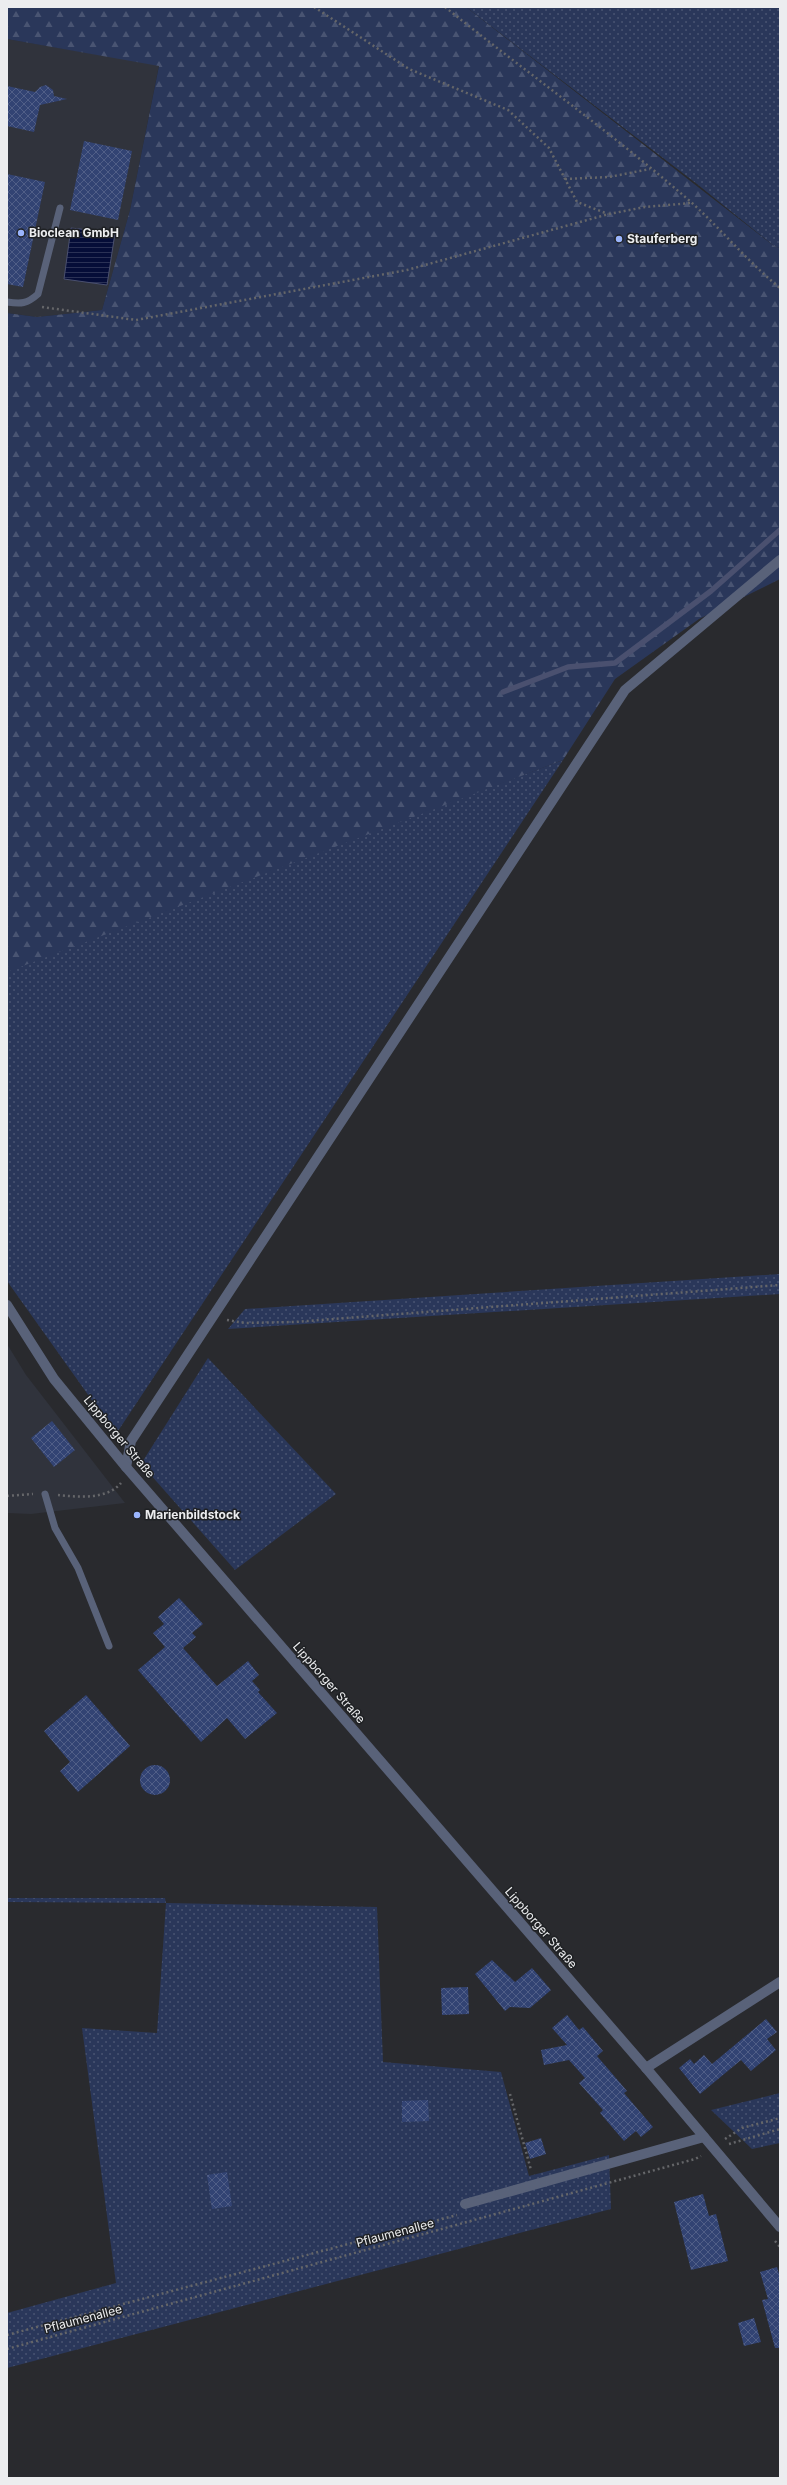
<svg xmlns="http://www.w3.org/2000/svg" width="787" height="2485" viewBox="0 0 787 2485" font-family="Inter,sans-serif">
<defs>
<pattern id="grass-dots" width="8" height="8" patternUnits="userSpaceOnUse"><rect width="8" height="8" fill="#2a375a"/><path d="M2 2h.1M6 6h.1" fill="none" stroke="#495472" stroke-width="1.8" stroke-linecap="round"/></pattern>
<pattern id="forest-firs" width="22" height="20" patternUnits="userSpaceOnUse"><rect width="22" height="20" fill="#2a375a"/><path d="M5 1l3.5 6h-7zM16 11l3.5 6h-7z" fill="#495472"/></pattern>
<pattern id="water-rules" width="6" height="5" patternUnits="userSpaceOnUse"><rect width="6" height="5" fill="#050d38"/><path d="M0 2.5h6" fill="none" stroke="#2a3155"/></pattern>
<pattern id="building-cross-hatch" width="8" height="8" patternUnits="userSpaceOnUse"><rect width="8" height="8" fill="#324373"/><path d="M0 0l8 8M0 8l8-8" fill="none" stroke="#505e87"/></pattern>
</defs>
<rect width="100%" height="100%" fill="#292a2e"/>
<!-- built -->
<path fill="#30333c" d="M 7,39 L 159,65 L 130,210 L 102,310 L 37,317 L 7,313 Z
M 7,1344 L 26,1375 L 125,1503 L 31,1514 L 7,1513 Z"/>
<!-- grass -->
<path fill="url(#grass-dots)" d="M 466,7 L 780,7 L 780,248 L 774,246 L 697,184 Z
M 563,760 L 116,1434 L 7,1281 L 7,967 Z
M 780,1274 L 780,1294 L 228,1329 L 245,1309 Z
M 208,1358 L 336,1494 L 235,1570 L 141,1464 Z
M 7,1898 L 165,1898 L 166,1903 L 377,1907 L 383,2062 L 501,2072 L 529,2176 L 609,2155 L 611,2209 L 7,2368 L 7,2313 L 116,2283 L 82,2028 L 157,2033 L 166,1903 L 7,1902 Z
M 780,2093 L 780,2143 L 752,2149 L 711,2110 Z"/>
<!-- forest -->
<path fill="url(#forest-firs)" d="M 7,7 L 466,7 L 774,246 L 780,248 L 780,579 L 699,619 L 615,679 L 563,760 L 7,972 L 7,313 L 37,317 L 102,310 L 130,210 L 159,66 L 7,39 Z"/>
<!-- water -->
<path fill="url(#water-rules)" stroke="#4a506f" d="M 71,228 L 115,233 L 107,285 L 64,279 Z"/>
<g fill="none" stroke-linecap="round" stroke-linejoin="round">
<!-- stream -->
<path stroke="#4a506f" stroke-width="5.5" d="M 503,692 L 568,667 L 615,663 L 711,591 L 780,530"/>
</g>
<!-- building -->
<path fill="url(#building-cross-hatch)" d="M 46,85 L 53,90 L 54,96 L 67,99 L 40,105 L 34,132 L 7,126 L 7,86 L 35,92 L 40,87 Z
M 84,141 L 132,151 L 118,220 L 70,210 Z
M 7,174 L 45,182 L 23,287 L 7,284 Z
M 52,1421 L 75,1450 L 54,1467 L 31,1438 Z
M 179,1598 L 203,1624 L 192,1633 L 196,1637 L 183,1648 L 217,1686 L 248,1661 L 259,1675 L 252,1681 L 260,1690 L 258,1692 L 277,1713 L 245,1739 L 227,1718 L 201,1742 L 138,1670 L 165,1647 L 153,1633 L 164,1624 L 158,1617 Z
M 86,1695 L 130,1746 L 78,1792 L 60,1771 L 70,1762 L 44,1731 Z
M140 1780a15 15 0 1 1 30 0a15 15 0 1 1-30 0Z
M 492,1960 L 515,1982 L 532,1968 L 551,1990 L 530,2008 L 510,2007 L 505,2011 L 475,1974 Z
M 468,1987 L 469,2014 L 442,2015 L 441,1988 Z
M 567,2015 L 579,2030 L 583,2027 L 603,2051 L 597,2056 L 627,2091 L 624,2093 L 653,2127 L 641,2137 L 636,2131 L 624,2141 L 600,2113 L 603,2110 L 579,2083 L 585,2078 L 569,2060 L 544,2065 L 541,2050 L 567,2045 L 552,2028 Z
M 766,2019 L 777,2032 L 767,2039 L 776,2050 L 751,2071 L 741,2060 L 700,2094 L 679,2068 L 690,2059 L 694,2064 L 704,2055 L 712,2064 Z
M 428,2100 L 429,2121 L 402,2122 L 402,2101 Z
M 541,2138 L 546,2154 L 530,2159 L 525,2143 Z
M 227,2172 L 232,2206 L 212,2209 L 207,2175 Z
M 703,2194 L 709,2216 L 716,2214 L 728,2261 L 691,2270 L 674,2202 Z
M 777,2267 L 780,2277 L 780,2348 L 775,2348 L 762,2300 L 768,2299 L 760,2272 Z
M 754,2318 L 761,2342 L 744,2346 L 738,2323 Z"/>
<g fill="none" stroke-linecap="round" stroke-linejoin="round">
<!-- path -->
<path stroke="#656669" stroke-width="2.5" stroke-dasharray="2 3" stroke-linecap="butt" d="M 314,7 L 409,69 L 508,110 L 549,148 L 577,202 L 608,214
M 445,7 C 526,72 612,133 691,202 C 722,230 748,262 780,288
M 565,179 L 609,177 L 650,169
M 42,307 L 136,320 L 407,270 L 609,214 L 645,207 L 691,203
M 227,1320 L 245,1323 L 294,1322 L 780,1285
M 58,1495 C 77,1497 107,1500 121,1483
M 7,1496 L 33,1494
M 510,2094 L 531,2170
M 725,2139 L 742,2128 L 780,2118
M 729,2144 L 780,2129
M 775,2241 L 780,2247
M 7,2335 L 457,2215
M 7,2349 L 695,2159 L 701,2156"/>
<!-- service -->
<path stroke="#596279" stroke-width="7" d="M 7,302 C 21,304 27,304 38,294 L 60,208
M 45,1494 L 55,1528 L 78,1568 L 109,1646"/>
<!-- minor -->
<path stroke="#596279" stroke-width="10" d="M 126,1467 L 131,1441 L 625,690 L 780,560
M 646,2068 L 780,1982
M 465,2204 L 704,2137"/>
<!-- tertiary -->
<path stroke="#596279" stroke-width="10" d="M 7,1305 L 54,1379 L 126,1467 L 646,2068 L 780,2227"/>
</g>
<!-- markers -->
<g fill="#9ab5fd" stroke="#1f2124" stroke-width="1.5">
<circle cx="21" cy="233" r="4"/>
<circle cx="619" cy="239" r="4"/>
<circle cx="137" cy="1515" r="4"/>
</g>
<g text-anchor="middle" stroke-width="3" stroke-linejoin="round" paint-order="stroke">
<!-- poi labels -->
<g font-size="12" font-weight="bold" fill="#ecedef" stroke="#1f2124" text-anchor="start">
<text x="29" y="237">Bioclean GmbH</text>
<text x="627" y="243">Stauferberg</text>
<text x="145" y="1519">Marienbildstock</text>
</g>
<!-- street labels -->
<g font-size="12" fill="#ecedef" stroke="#1f2124">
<text transform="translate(119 1437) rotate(50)" y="4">Lippborger Straße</text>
<text transform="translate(329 1683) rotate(49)" y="4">Lippborger Straße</text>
<text transform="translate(541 1928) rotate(49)" y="4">Lippborger Straße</text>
<text transform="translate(395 2233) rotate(-15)" y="4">Pflaumenallee</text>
<text transform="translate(83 2319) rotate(-15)" y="4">Pflaumenallee</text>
</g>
</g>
<!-- border -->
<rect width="787" height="2485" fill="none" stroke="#ecedef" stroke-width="16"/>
</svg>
